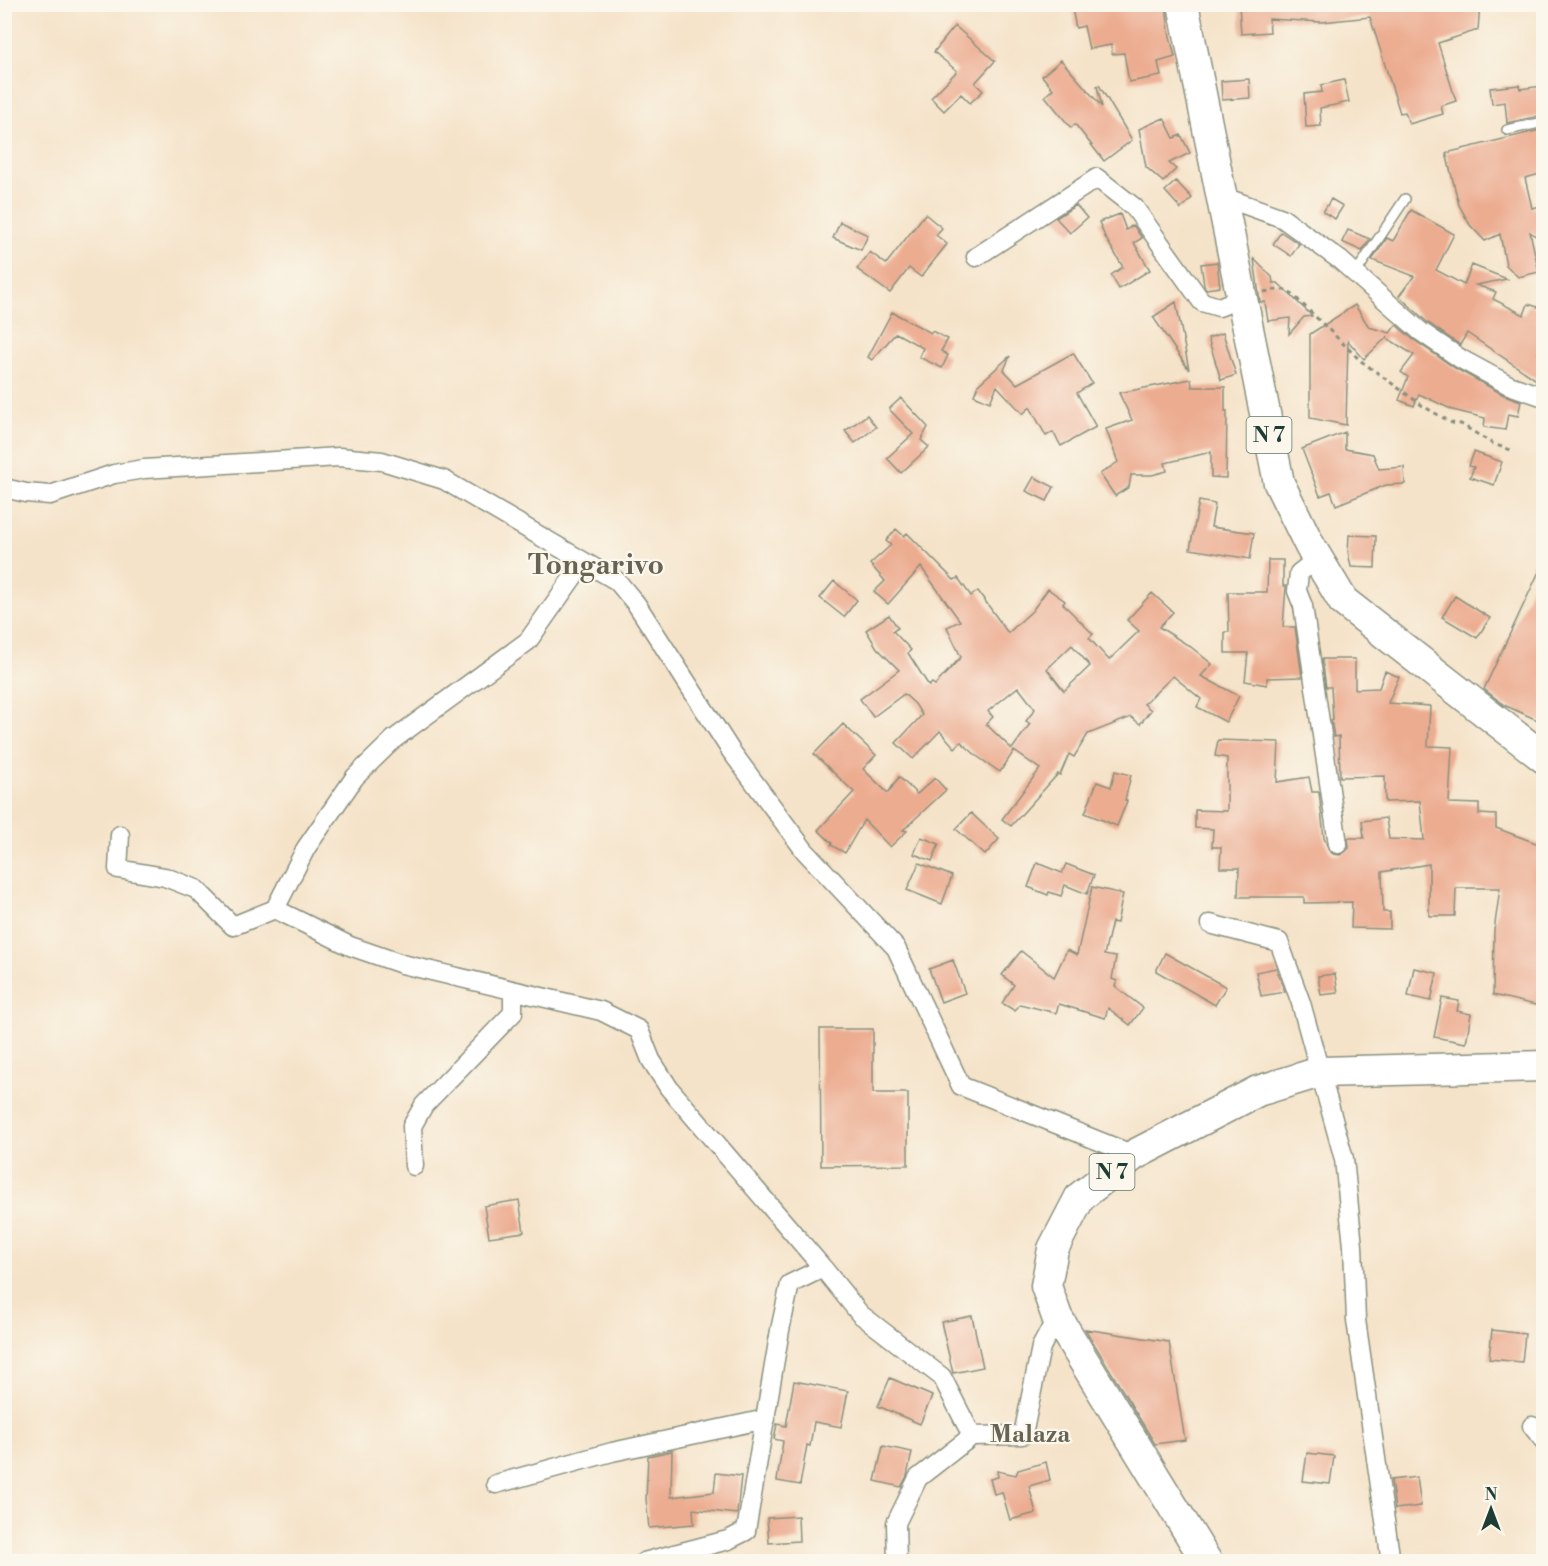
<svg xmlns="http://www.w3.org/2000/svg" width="1548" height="1566" viewBox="0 0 1548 1566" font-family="'Libre Bodoni',serif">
<rect width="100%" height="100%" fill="#fbf7ec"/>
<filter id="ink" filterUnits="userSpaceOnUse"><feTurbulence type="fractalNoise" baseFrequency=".0167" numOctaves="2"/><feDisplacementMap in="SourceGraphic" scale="12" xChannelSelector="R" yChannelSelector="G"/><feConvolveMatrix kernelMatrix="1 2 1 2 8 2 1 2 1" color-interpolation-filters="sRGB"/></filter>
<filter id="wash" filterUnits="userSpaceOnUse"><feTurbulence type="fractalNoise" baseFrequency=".008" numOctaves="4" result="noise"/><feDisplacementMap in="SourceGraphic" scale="24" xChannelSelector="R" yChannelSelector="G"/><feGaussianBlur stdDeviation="1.35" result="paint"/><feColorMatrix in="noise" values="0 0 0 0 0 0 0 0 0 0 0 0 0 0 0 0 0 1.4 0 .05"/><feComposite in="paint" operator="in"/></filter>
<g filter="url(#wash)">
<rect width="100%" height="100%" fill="#f5e3c9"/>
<g id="blocks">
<!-- building -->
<path fill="#ecac90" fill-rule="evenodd" d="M 1071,4 L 1166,4 L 1169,32 L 1175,57 L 1158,62 L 1161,76 L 1129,82 L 1124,53 L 1112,54 L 1111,45 L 1089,49 L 1084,26 L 1076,28 Z
M 1239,4 L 1394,4 L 1394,9 L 1411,4 L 1480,4 L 1478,30 L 1438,43 L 1456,101 L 1441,106 L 1443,114 L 1409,124 L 1405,112 L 1400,113 L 1370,17 L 1322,22 L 1269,19 L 1270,32 L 1241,34 Z
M 955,26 L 995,61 L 975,83 L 983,91 L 970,103 L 961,94 L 944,111 L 931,98 L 957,71 L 934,52 Z
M 1061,60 L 1102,107 L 1097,86 L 1099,85 L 1132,140 L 1104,161 L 1075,124 L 1071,128 L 1045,96 L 1053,89 L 1042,76 Z
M 1249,79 L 1250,98 L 1222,100 L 1221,81 Z
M 1344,80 L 1349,102 L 1320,108 L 1321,126 L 1306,127 L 1304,94 L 1322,92 L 1321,85 Z
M 1519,85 L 1520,89 L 1542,86 L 1544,115 L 1507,123 L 1505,102 L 1492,104 L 1490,88 Z
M 1164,118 L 1174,138 L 1181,135 L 1190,153 L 1169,163 L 1176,169 L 1163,182 L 1146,167 L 1139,129 Z
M 1544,129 L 1544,173 L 1525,178 L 1532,208 L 1544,205 L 1544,242 L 1530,232 L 1539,272 L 1518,277 L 1506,265 L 1500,234 L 1485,241 L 1470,225 L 1459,205 L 1446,153 Z
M 1176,181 L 1192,198 L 1181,209 L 1165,191 Z
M 1331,199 L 1343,206 L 1335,219 L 1323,212 Z
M 1076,205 L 1087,218 L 1070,233 L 1056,218 Z
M 1411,210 L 1454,234 L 1436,270 L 1464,285 L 1472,265 L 1507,279 L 1476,285 L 1496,292 L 1493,299 L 1524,315 L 1528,304 L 1544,309 L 1544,337 L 1538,353 L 1542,355 L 1539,365 L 1544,366 L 1544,385 L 1467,333 L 1460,345 L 1427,322 L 1399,296 L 1414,276 L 1372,260 L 1387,238 L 1393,241 Z
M 925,214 L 942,228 L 936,235 L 947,244 L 921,277 L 909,268 L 890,293 L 857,269 L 870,252 L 886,264 Z
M 1120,214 L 1126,230 L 1133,225 L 1142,238 L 1134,243 L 1150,270 L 1119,289 L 1111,275 L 1123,267 L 1105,237 L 1099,222 Z
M 840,222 L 868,235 L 861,250 L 833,238 Z
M 1348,230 L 1370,239 L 1362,251 L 1342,242 Z
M 1281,232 L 1299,244 L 1291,256 L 1273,244 Z
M 1254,259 L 1272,277 L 1273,283 L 1278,283 L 1312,316 L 1304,317 L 1289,334 L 1290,318 L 1268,321 L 1265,302 L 1260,302 Z
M 1217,262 L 1220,287 L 1206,289 L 1204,285 L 1201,264 Z
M 1176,302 L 1189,370 L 1153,317 Z
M 1355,305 L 1369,327 L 1390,333 L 1396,325 L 1414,340 L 1455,368 L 1504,395 L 1521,401 L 1518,416 L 1508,414 L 1505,430 L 1484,427 L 1485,418 L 1453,410 L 1419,394 L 1414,406 L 1399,400 L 1408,377 L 1401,372 L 1414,355 L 1387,338 L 1388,336 L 1364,359 L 1348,341 L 1346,425 L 1310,418 L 1310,334 Z
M 892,312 L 931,333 L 932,331 L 948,339 L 941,351 L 948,355 L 942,368 L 919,357 L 923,348 L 896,333 L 872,360 L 868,357 Z
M 1223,333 L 1236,375 L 1221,380 L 1208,338 Z
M 1073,353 L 1092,383 L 1077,393 L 1096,427 L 1061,446 L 1053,432 L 1046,436 L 1030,407 L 1023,414 L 997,386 L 990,402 L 974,395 L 978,385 L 1010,356 L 1004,370 L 1017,384 Z
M 1191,379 L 1192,387 L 1225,387 L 1225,411 L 1227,411 L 1226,478 L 1211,477 L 1211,452 L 1165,463 L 1167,471 L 1152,475 L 1131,475 L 1129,487 L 1115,496 L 1100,474 L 1118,462 L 1106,429 L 1132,420 L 1119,393 Z
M 901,398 L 928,427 L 921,440 L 929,447 L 901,473 L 887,458 L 913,434 L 889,409 Z
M 867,415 L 876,427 L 855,443 L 845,431 Z
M 1345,432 L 1345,449 L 1373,454 L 1379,469 L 1404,467 L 1405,484 L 1386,485 L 1336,505 L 1331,492 L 1320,496 L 1302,449 Z
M 1474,452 L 1502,462 L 1494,485 L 1470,477 L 1474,467 L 1469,466 Z
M 1034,477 L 1054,487 L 1047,501 L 1026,491 Z
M 1199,501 L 1215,504 L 1211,527 L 1254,533 L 1250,559 L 1190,549 Z
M 896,529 L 904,536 L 907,533 L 954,580 L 958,578 L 971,596 L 978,591 L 1008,633 L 1032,611 L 1048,589 L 1065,601 L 1063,604 L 1093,634 L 1089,638 L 1109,660 L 1139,631 L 1127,620 L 1152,593 L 1173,612 L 1159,627 L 1191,647 L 1212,664 L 1201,676 L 1239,696 L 1226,722 L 1197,707 L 1201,699 L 1173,676 L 1144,704 L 1151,710 L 1140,724 L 1131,717 L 1088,734 L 1074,757 L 1069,754 L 1060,775 L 1058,774 L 1011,826 L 1002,819 L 1040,769 L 1014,751 L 1000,772 L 978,757 L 961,742 L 955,748 L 940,731 L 913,759 L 896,743 L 922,715 L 915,704 L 904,694 L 873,717 L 860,699 L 899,670 L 877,648 L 866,630 L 889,615 L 898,628 L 893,631 L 911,650 L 908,653 L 929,686 L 932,683 L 935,685 L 961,657 L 947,627 L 960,621 L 921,567 L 888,604 L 874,592 L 885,581 L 870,564 L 891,545 L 886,541 ZM 1072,645 L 1090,666 L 1064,691 L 1047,669 ZM 1018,687 L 1035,709 L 1026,721 L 1030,724 L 1012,749 L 986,724 L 993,717 L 988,711 Z
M 1349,535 L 1376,536 L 1375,568 L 1351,567 L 1348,552 Z
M 1268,560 L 1283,560 L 1283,586 L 1286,586 L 1283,627 L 1295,627 L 1302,677 L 1267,678 L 1267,685 L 1245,681 L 1248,653 L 1225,653 L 1225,632 L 1229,632 L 1228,592 L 1267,592 Z
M 1544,561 L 1544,723 L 1504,705 L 1484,689 Z
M 834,581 L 857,600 L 844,617 L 820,598 Z
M 1455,596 L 1490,618 L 1477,638 L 1442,617 Z
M 1322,659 L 1355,659 L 1355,689 L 1379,688 L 1385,671 L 1399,677 L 1388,703 L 1430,706 L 1428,746 L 1452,747 L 1449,803 L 1479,804 L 1479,814 L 1496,815 L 1496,828 L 1544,846 L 1544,1007 L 1493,995 L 1494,931 L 1500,888 L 1456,888 L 1455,916 L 1429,916 L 1429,864 L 1382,872 L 1383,912 L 1390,912 L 1390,929 L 1351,928 L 1352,902 L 1304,903 L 1304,897 L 1238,897 L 1239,868 L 1220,868 L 1221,847 L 1212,847 L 1213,829 L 1195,828 L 1195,810 L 1227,811 L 1227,758 L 1215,756 L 1218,740 L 1279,742 L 1277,782 L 1309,777 L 1312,792 L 1319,792 L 1324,838 L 1329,850 L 1333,854 L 1340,855 L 1345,852 L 1349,848 L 1348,838 L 1364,838 L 1362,821 L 1386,818 L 1389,839 L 1424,840 L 1420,801 L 1385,802 L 1385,776 L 1340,777 L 1339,736 L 1334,737 L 1331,720 L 1333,719 L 1331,687 L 1326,687 Z
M 843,724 L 876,755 L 863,769 L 888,793 L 899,777 L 917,794 L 935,778 L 946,790 L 903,830 L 907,831 L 890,847 L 864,820 L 845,853 L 831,845 L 832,843 L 818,830 L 854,792 L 814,754 Z
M 1115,771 L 1131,775 L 1125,800 L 1127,801 L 1117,826 L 1085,813 L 1097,782 L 1111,787 Z
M 971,813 L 999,839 L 985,855 L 956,829 Z
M 921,837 L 939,844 L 932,861 L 914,854 Z
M 919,863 L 952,876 L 942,904 L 907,890 Z
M 1037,863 L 1062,873 L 1066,864 L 1094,875 L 1087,894 L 1065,885 L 1061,896 L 1049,892 L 1048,895 L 1028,887 Z
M 1092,887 L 1123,894 L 1117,923 L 1112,922 L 1104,955 L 1116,957 L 1112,979 L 1117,981 L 1115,986 L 1143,1008 L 1130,1025 L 1108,1008 L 1105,1018 L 1059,1004 L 1056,1013 L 1020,1004 L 1015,1011 L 1002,1003 L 1014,985 L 1002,975 L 1021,951 L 1054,977 L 1067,950 L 1077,955 Z
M 1165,953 L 1226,987 L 1215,1005 L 1156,971 Z
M 953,960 L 965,993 L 941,1002 L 929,969 Z
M 1276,968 L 1285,992 L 1261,996 L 1256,972 Z
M 1414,968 L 1437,973 L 1431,1001 L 1408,996 Z
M 1335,974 L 1338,993 L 1321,995 L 1318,976 Z
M 1442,998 L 1459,1001 L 1457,1011 L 1471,1014 L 1466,1043 L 1434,1037 Z
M 820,1029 L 873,1029 L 873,1093 L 908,1093 L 908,1165 L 821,1166 Z
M 519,1200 L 524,1232 L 489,1237 L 484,1206 Z
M 972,1316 L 983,1367 L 953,1373 L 941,1322 Z
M 1085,1329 L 1169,1342 L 1185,1440 L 1155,1444 Z
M 1492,1330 L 1525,1334 L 1522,1362 L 1489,1359 Z
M 890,1378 L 932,1396 L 920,1424 L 878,1406 Z
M 794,1381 L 848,1391 L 841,1427 L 814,1422 L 810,1446 L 807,1445 L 800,1485 L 777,1481 L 783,1441 L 774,1439 L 777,1424 L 786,1426 Z
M 883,1446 L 912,1452 L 907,1476 L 901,1487 L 875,1481 Z
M 672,1451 L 671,1497 L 714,1492 L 716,1473 L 741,1476 L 737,1514 L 693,1509 L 694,1524 L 649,1528 L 646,1499 L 648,1456 Z
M 1307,1453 L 1334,1456 L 1330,1484 L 1303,1481 Z
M 1046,1462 L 1050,1480 L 1029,1486 L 1036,1513 L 1010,1520 L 1002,1492 L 994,1494 L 990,1479 L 998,1477 L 997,1471 L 1016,1475 L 1018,1470 Z
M 1417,1477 L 1421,1506 L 1395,1509 L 1391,1480 Z
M 798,1516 L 799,1541 L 769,1543 L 767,1518 Z"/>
</g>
</g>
<g filter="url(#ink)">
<use href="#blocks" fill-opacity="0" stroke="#8a907e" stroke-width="1.5"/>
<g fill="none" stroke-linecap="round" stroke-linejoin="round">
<defs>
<path id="service" d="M 1507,130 L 1544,122
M 1355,274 L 1405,199"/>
<path id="minor" d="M 1221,196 L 1282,218 L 1340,260 L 1420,331 L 1461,359 L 1509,385 L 1544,397
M 976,257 L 1097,178 L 1134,207 L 1202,302 L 1219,307 L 1241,298
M 4,488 L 26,493 L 50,495 L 114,474 L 144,469 L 339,457 L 382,461 L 444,480 L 617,581 L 637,605 L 731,751 L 805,851 L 896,948 L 961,1086 L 1134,1155
M 1317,559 L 1299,573 L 1297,591 L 1303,606 L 1338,844
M 120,835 L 118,869 L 165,877 L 196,889 L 233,926 L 275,909 L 306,848 L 355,777 L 394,739 L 528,641 L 583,563
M 275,909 L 350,946 L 402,964 L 601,1011 L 639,1030 L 651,1060 L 669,1088 L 823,1268 L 860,1314 L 942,1377 L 972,1436
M 1210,924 L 1279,942 L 1301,1003 L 1344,1159 L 1353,1246 L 1356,1320 L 1391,1562
M 414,1166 L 412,1126 L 424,1105 L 513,1013 L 513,991
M 1532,1426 L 1544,1441
M 496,1484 L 612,1452 L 766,1419
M 644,1562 L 728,1540 L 746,1531 L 780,1330 L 790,1284 L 823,1268
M 897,1562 L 896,1523 L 918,1478 L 972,1436 L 1023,1435 L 1041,1347 L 1057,1317"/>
<path id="primary" d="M 1183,4 L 1279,483 L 1310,546 L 1343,601 L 1544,758
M 1207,1562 L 1057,1317 L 1046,1286 L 1053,1249 L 1080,1197 L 1134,1155 L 1258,1091 L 1320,1072 L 1544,1066"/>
</defs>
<!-- service casing -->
<use href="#service" stroke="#8a907e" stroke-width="12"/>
<!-- minor casing -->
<use href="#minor" stroke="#8a907e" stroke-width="21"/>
<!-- primary casing -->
<use href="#primary" stroke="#8a907e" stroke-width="33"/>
<!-- path -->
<path stroke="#8a907e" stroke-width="3" stroke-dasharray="4.5 4.5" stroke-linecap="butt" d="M 1264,292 L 1274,290 L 1288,290 L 1361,361 L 1423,406 L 1452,423 L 1461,424 L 1493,444 L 1511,450"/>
<!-- service -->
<use href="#service" stroke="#fff" stroke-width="9"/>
<!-- minor -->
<use href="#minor" stroke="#fff" stroke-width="18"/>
<!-- primary -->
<use href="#primary" stroke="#fff" stroke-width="30"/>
</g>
</g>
<g text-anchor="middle" stroke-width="4.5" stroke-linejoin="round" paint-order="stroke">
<!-- shield labels -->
<g fill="#fbf7ec" stroke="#61756b" stroke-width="1.5">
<rect x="1246.5" y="417" width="45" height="36" rx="4.5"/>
<rect x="1089.5" y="1154" width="45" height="36" rx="4.5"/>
</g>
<g font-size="21" font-weight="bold" fill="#1f3d34">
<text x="1269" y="442">N 7</text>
<text x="1112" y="1179">N 7</text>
</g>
<!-- neighbourhood labels -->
<g font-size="24" font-weight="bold" fill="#676454" stroke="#fbf7ec">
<text x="1030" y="1442">Malaza</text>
</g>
<!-- district labels -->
<g font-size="28" font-weight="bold" fill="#676454" stroke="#fbf7ec">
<text x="596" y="574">Tongarivo</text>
</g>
</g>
<!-- margin -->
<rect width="1548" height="1566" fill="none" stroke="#fbf7ec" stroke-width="24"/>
<!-- north arrow -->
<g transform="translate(1491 1509)" stroke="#fbf7ec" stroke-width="4.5" paint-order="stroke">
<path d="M0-4.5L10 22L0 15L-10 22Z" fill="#1f3d34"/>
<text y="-9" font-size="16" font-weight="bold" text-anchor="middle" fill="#1f3d34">N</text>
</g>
</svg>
